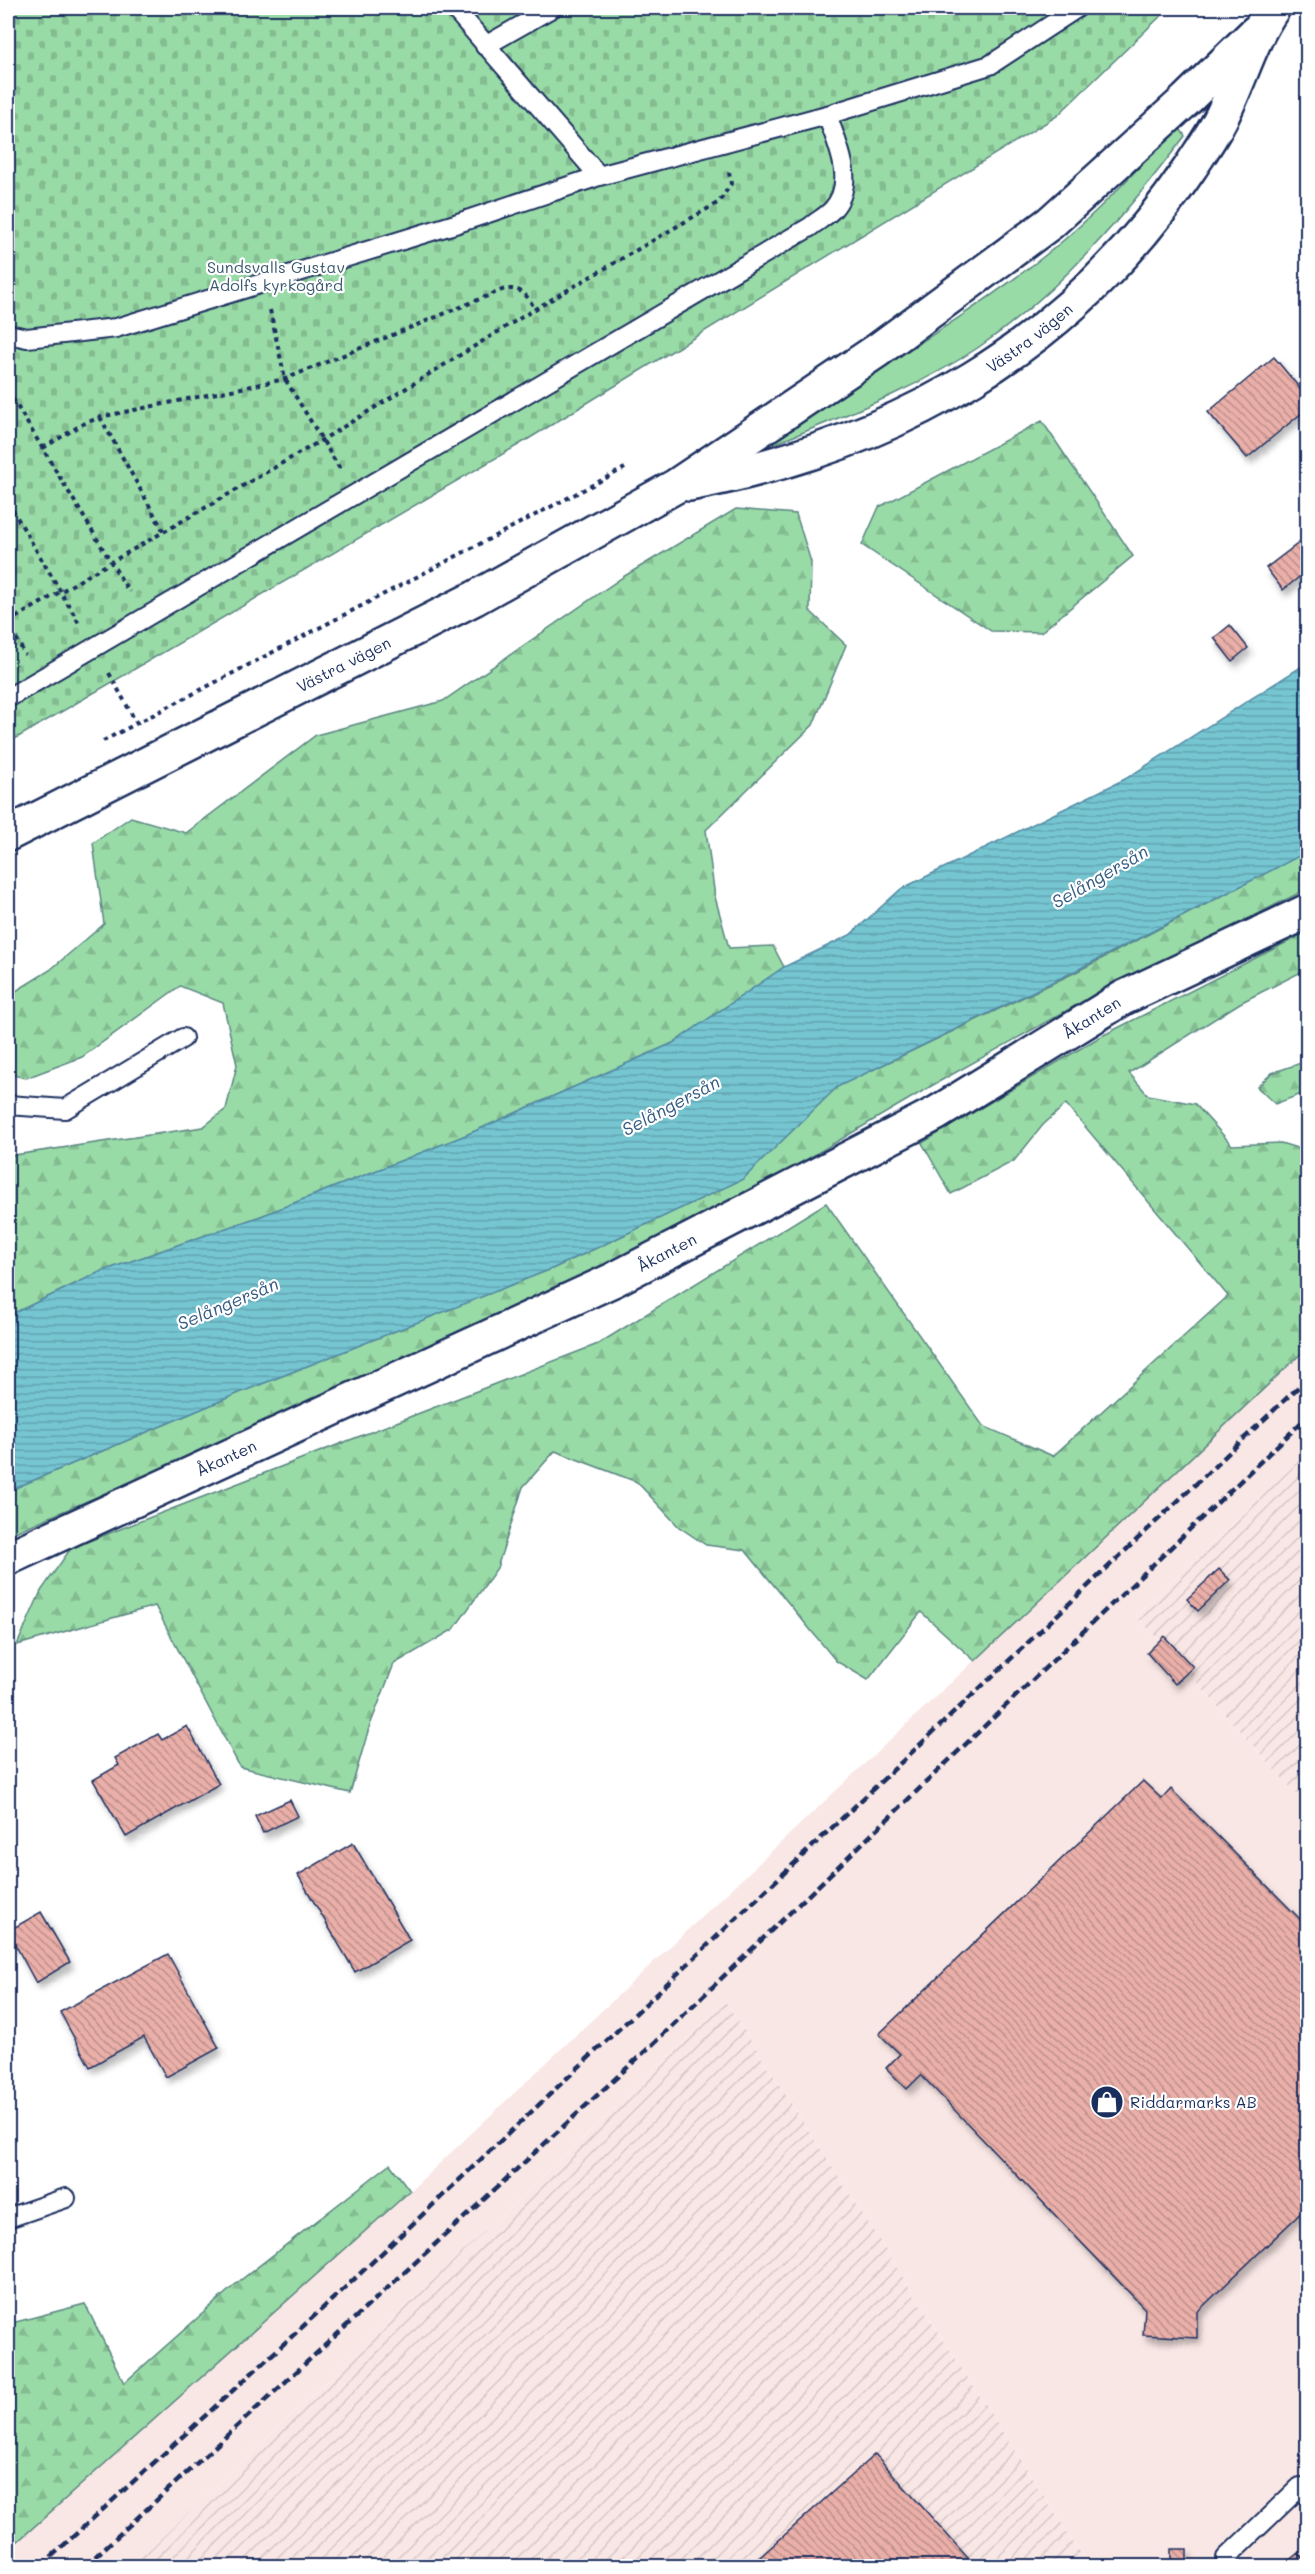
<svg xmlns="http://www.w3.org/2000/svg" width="1315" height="2574" viewBox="0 0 1315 2574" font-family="Mali,sans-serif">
<defs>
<pattern id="industrial-furrows" width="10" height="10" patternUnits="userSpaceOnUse" patternTransform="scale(1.5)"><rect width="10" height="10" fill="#f9e7e5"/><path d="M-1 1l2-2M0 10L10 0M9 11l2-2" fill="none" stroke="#d5c6c7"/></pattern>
<pattern id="forest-firs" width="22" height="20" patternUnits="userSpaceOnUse" patternTransform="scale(1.5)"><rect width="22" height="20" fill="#99dba6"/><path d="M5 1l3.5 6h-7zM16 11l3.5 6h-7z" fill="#83bc91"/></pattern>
<pattern id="cemetery-stones" width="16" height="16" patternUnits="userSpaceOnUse" patternTransform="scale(1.5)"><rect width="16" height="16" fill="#99dba6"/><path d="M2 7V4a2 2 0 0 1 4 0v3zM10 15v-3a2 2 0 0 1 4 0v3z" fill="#83bc91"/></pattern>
<pattern id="water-rules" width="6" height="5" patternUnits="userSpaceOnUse" patternTransform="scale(1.5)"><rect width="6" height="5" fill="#76c6d2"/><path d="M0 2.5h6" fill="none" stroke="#60a1ae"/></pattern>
<pattern id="building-back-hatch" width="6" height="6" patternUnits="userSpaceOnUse" patternTransform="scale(1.5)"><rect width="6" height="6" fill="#eaafa8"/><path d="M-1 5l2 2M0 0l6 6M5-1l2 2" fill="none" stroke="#bd8f8c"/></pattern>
<filter id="shadow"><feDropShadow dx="3.5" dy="6" stdDeviation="3" flood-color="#0004"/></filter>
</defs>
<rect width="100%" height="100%" fill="#fff"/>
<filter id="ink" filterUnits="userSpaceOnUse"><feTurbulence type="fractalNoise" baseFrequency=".0167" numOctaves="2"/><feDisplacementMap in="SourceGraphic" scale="12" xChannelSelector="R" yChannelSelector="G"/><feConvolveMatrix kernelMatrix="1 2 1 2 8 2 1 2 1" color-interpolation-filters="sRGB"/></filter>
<g filter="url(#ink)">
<!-- built -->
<path fill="#f9e7e5" d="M 1307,1348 L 1307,1453 L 1136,1615 L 1307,1806 L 1307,2566 L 1089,2566 L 726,2002 L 132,2566 L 8,2566 L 8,2550 L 410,2191 Z"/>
<!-- industrial -->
<path fill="url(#industrial-furrows)" d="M 1307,1453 L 1307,1806 L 1136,1615 Z
M 726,2002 L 1089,2566 L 132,2566 Z"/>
<!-- green -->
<path fill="#99dba6" stroke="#5a8582" stroke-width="1.5" d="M 1181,130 L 1185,136 C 1125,215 1062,290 979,347 C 917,389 843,416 774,444 L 767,441 C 859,379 955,326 1043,257 C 1091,220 1132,174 1174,131 Z"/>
<!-- forest -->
<path fill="url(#forest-firs)" stroke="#5a8582" stroke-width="1.5" d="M 1042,421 L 1133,556 L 1041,632 L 991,631 L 862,545 L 879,507 Z
M 736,509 L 796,514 L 811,562 L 810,611 L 846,645 L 813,725 L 706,830 L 715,897 L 729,948 L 773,946 L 784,967 L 673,1043 L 466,1135 L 261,1216 L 100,1272 L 8,1316 L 8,1156 L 203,1127 L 226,1109 L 237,1065 L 223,1003 L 180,986 L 82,1057 L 26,1078 L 8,1074 L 8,996 L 50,970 L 104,924 L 93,843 L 131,817 L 186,833 L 316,735 L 443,701 L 623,577 Z
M 1307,844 L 1307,889 L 1082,1002 L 933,1085 L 685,1231 L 245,1433 L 8,1535 L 8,1491 L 239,1393 L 554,1268 L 743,1179 L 837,1087 L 1076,972 L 1304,853 Z
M 1307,932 L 1307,973 L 1303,971 L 1240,1003 L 1129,1073 L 1148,1095 L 1195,1104 L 1232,1145 L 1281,1143 L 1307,1151 L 1307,1348 L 975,1661 L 921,1612 L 868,1680 L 836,1661 L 745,1550 L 706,1545 L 679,1527 L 637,1482 L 555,1451 L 523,1487 L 497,1568 L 454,1629 L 394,1664 L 369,1728 L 350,1793 L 240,1767 L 155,1606 L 17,1645 L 41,1591 L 71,1548 L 598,1344 L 826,1203 L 983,1426 L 1053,1456 L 1228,1296 L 1066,1104 L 1043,1125 L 1014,1161 L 951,1194 L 922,1143 L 1098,1038 Z
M 1307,1053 L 1307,1092 L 1275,1104 L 1257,1087 L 1272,1073 L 1304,1062 Z
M 390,2164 L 410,2191 L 8,2550 L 8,2324 L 85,2304 L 124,2383 L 237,2283 Z"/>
<!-- cemetery -->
<path fill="url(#cemetery-stones)" stroke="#5a8582" stroke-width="1.5" d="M 8,8 L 1169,8 L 1057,116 L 525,441 L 8,743 Z"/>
<!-- water -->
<path fill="url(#water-rules)" stroke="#528aa4" stroke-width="1.5" d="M 1307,663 L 1308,844 L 1305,853 L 1073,972 L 837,1087 L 743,1179 L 554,1268 L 239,1393 L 8,1491 L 8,1316 L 100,1272 L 261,1216 L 466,1135 L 673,1043 L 784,967 L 850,935 L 901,889 L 1127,778 Z"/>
<!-- building -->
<path fill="url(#building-back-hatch)" stroke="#1b2f5e" stroke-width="1.5" filter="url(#shadow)" d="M 1274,357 L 1308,398 L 1308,408 L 1247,458 L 1208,412 Z
M 1304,539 L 1308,543 L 1308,570 L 1283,590 L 1266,568 Z
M 1230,625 L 1248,648 L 1232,661 L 1214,638 Z
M 1219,1569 L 1230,1580 L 1198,1611 L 1187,1599 Z
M 1164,1636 L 1193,1667 L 1175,1684 L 1147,1653 Z
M 187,1726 L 219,1784 L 126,1837 L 93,1780 L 119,1765 L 115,1758 L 158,1734 L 162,1740 Z
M 1143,1781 L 1162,1799 L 1171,1789 L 1308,1927 L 1308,2206 L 1197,2312 L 1197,2338 L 1143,2335 L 1145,2309 L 921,2075 L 907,2089 L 886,2068 L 900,2054 L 879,2034 Z
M 290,1800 L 298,1816 L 263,1833 L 255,1816 Z
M 353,1843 L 410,1940 L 355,1972 L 298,1875 Z
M 41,1912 L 70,1962 L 36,1983 L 8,1931 Z
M 168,1954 L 219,2048 L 166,2077 L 144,2037 L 90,2067 L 60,2012 Z
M 875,2454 L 975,2566 L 750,2566 Z
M 1171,2549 L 1187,2549 L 1187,2566 L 1171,2566 Z
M 1299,2553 L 1308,2566 L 1283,2566 Z"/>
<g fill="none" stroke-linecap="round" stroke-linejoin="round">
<defs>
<path id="lane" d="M 454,8 L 599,176
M 485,46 L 552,8
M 8,334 L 27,338 L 116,328 L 455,224 L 599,176 L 827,115 L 990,65 L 1077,8
M 8,698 L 810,227 C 817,221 827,216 833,209 C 857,182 837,144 827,115
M 8,1105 L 65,1109 L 183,1038
M 8,2218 L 66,2198
M 1230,2566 L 1226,2558 L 1300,2487 L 1308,2497"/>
<g id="street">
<path id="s1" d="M 8,1558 L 613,1280 L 937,1113 L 1123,998 L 1308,911"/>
</g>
<g id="secondary">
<path id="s2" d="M 689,484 C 896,445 1072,346 1190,168 C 1201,151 1214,133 1223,114 C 1241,78 1250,41 1273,8"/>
<path id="s3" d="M 8,834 L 475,598 L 676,486 L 878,350 L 1050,223 L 1186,100 L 1256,32"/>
</g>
</defs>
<!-- lane casing -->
<use href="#lane" stroke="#1b2f5e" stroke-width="22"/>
<!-- street casing -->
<use href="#street" stroke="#1b2f5e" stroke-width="38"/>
<!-- secondary casing -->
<use href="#secondary" stroke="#1b2f5e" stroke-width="38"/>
<!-- path -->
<path stroke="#1b2f5e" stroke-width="4" stroke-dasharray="4.5 4.5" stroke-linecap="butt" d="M 270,310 L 285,379 L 340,469
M 8,391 L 129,592
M 100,417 L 164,532
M 43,448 L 81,425 L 100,417 L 285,379 L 502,290 C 521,286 526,294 535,309
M 8,502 L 79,623
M 8,622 L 322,440 L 535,309 L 719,202 L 731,184 L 729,172
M 8,622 L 25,655
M 109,673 L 136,722
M 103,741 L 625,468"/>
<!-- lane -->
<use href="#lane" stroke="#fff" stroke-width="18"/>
<!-- street -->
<use href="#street" stroke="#fff" stroke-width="33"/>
<!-- secondary -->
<use href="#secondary" stroke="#fff" stroke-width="33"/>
<!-- rail -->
<path stroke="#1b2f5e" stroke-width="4.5" stroke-dasharray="9 4.5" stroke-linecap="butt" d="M 41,2566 L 347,2286 L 1308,1378
M 85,2566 L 653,2044 L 1308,1416"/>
</g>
</g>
<!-- icons -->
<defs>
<symbol id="shop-disc" viewBox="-11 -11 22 22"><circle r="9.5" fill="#1b2f5e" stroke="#fff"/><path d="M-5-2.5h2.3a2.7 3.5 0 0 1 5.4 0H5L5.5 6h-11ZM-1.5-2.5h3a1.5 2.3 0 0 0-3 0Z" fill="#fff"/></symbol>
</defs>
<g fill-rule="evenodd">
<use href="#shop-disc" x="1088" y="2083" width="38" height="38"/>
</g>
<g text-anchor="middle" stroke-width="4.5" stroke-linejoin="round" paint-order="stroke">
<!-- park labels -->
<g font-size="16" fill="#3a5a70" stroke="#fff">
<text x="276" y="273">Sundsvalls Gustav<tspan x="276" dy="18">Adolfs kyrkogård</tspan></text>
</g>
<!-- street labels -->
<g font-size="16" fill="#1b2f5e" stroke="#fff">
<text dy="6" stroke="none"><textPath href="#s2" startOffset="374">Västra vägen</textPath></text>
<text dy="6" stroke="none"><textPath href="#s3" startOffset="376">Västra vägen</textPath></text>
<text dy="6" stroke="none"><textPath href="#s1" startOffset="1212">Åkanten</textPath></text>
<text dy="6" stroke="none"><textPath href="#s1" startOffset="726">Åkanten</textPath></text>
<text dy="6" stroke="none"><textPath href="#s1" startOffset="240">Åkanten</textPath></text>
</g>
<!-- poi labels -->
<g font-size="16" fill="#1b2f5e" stroke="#fff" text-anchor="start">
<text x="1130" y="2108">Riddarmarks AB</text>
</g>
<!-- water labels -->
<g font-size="18" font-style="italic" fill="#365c81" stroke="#fff">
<text transform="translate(1100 877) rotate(-30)" y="6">Selångersån</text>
<text transform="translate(671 1106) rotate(-28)" y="6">Selångersån</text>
<text transform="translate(228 1304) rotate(-23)" y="6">Selångersån</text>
</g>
</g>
<!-- margin -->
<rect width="1315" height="2574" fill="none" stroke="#fff" stroke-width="30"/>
<rect x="15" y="15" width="1285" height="2544" fill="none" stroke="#1b2f5e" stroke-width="2" filter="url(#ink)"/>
</svg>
